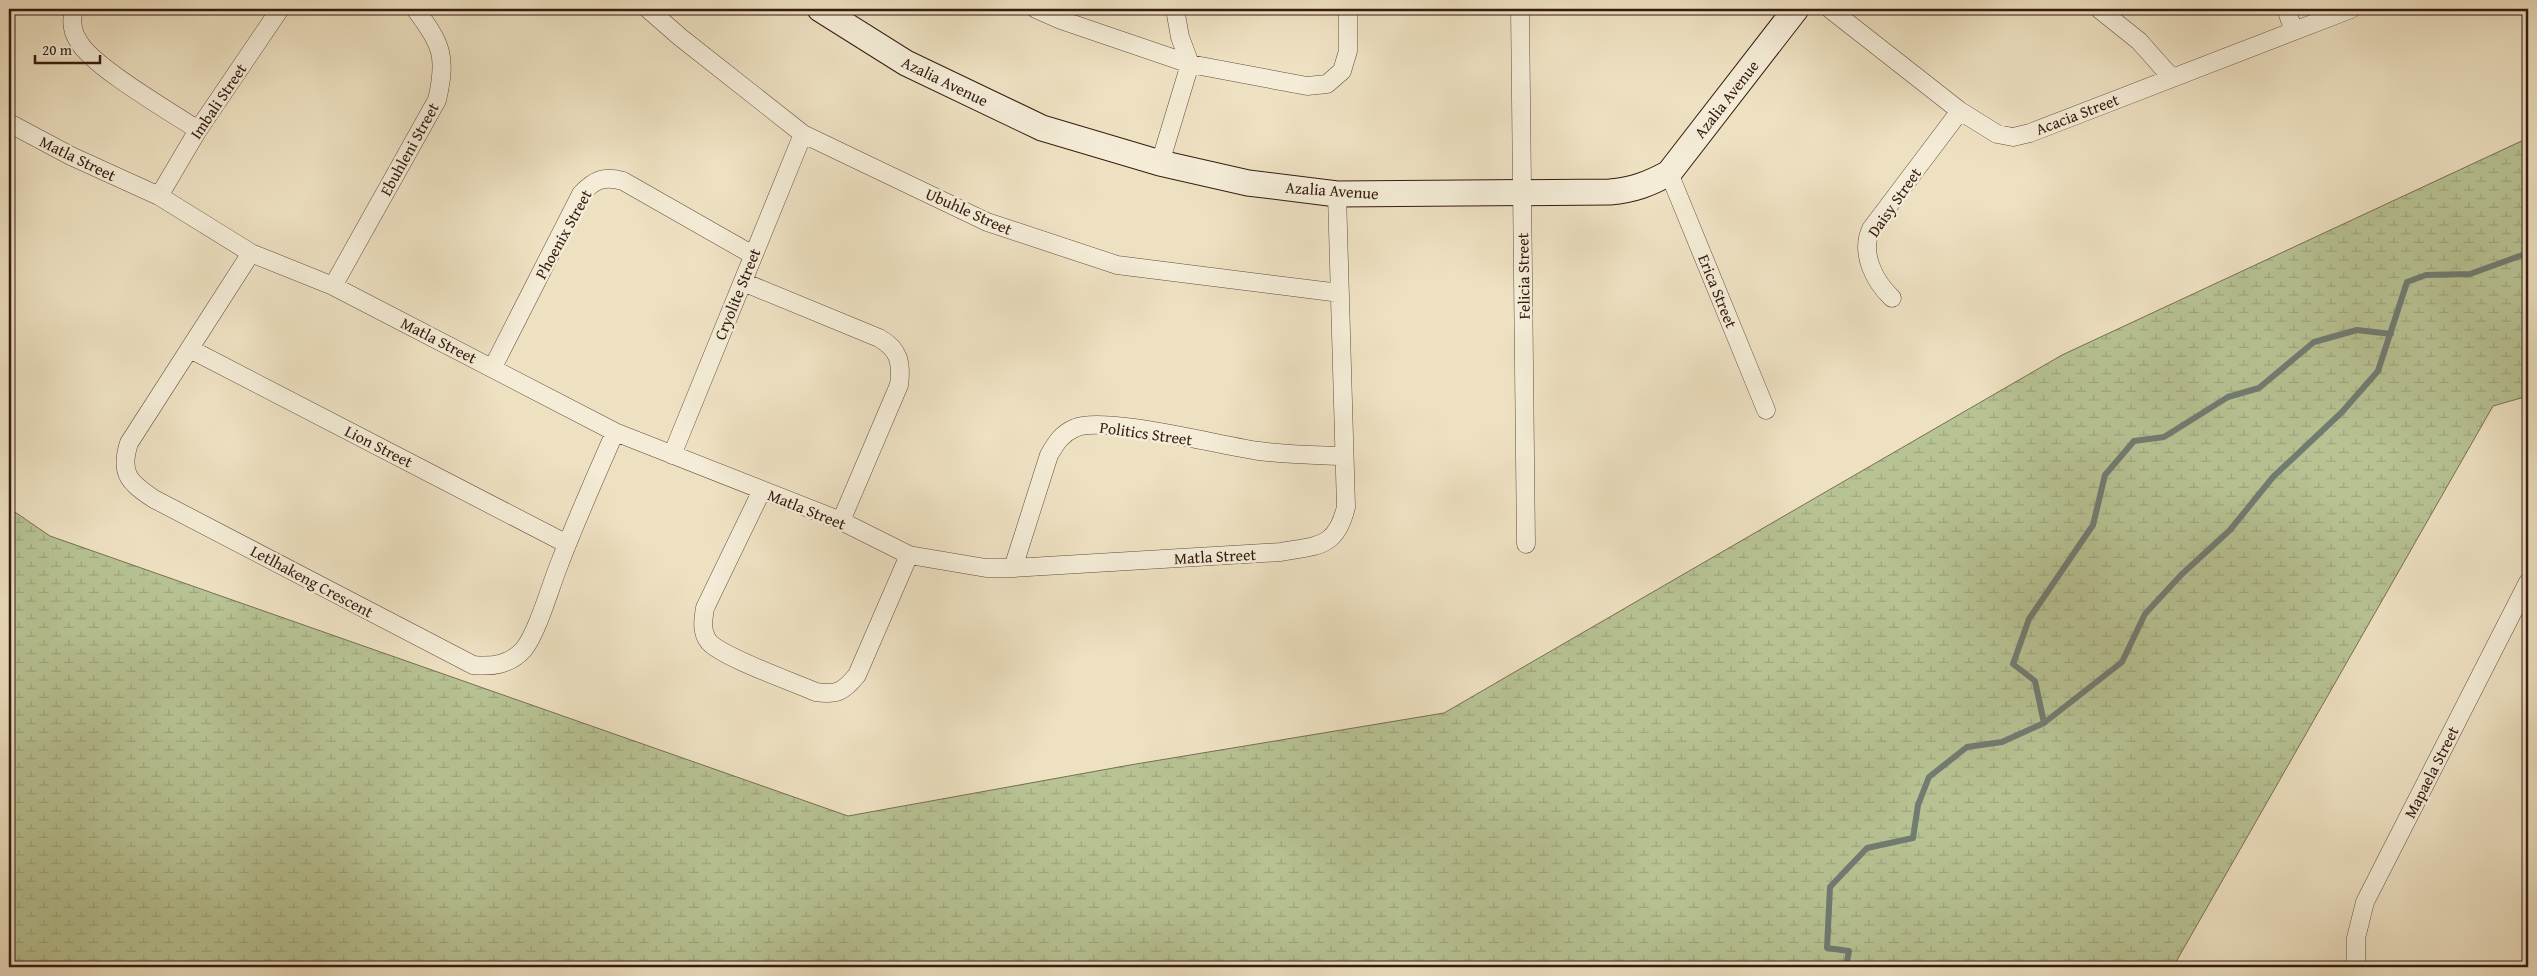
<svg xmlns="http://www.w3.org/2000/svg" width="2537" height="976" viewBox="0 0 2537 976" font-family="'Gentium Book Plus',serif">
<defs>
<pattern id="wetland-marsh" width="20" height="14" patternUnits="userSpaceOnUse" patternTransform="scale(1.25)"><rect width="20" height="14" fill="#b8c394"/><path d="M1 5h8M5 5V1M11 12h8M15 12V8" fill="none" stroke="#9fa77f"/></pattern>
</defs>
<rect width="100%" height="100%" fill="#eee1c2"/>
<filter id="stains"><feTurbulence type="fractalNoise" baseFrequency=".004" numOctaves="4"/><feColorMatrix values="0 0 0 0 .2 0 0 0 0 .09 0 0 0 0 .02 0 0 0 .5 -.17"/></filter>
<radialGradient id="worn" r=".72"><stop offset=".6" stop-color="#630" stop-opacity="0"/><stop offset="1" stop-color="#630" stop-opacity=".3"/></radialGradient>
<!-- wetland -->
<path fill="url(#wetland-marsh)" stroke="#766f52" d="M 2528,138 L 2528,396 L 2493,406 L 2173,967 L 9,967 L 9,508 L 50,536 L 848,816 L 1130,765 L 1444,713 L 2062,355 Z"/>
<g fill="none" stroke-linecap="round" stroke-linejoin="round">
<!-- stream -->
<path stroke="#717c72" stroke-width="6" d="M 2044,723 L 2035,681 L 2013,664 L 2029,619 L 2093,525 L 2105,475 L 2134,441 L 2164,437 L 2228,397 L 2259,388 L 2314,342 L 2357,330 L 2391,334
M 1846,967 L 1849,951 L 1827,948 L 1830,887 L 1867,848 L 1913,838 L 1918,805 L 1929,777 L 1967,747 L 2002,742 L 2044,723 L 2122,662 L 2145,614 L 2181,575 L 2230,530 L 2273,477 L 2342,412 L 2378,371 L 2407,282 L 2426,275 L 2470,274 L 2528,253"/>
<defs>
<path id="street" d="M 74,9 C 71,20 72,32 79,42 C 93,67 171,112 198,130
M 648,9 L 680,37 L 803,134 L 987,222 L 1117,265 L 1340,293
M 1036,9 L 1061,20 L 1190,64 L 1307,86 L 1327,84 L 1342,71 L 1348,51 L 1348,9
M 1520,9 L 1526,544
M 1830,9 L 1960,111 L 1997,134 L 2013,137 L 2030,133 L 2351,9
M 2099,9 L 2139,41 L 2171,77
M 2286,9 L 2294,31
M 9,123 L 71,156 L 159,196 L 251,253 L 333,286 L 615,432 L 841,521 L 909,555 L 986,568 L 1013,568 L 1281,552 C 1319,545 1336,548 1346,507 L 1337,194
M 1160,163 L 1190,64 L 1180,37 L 1175,9
M 1669,173 L 1766,410
M 159,196 L 198,130 L 280,9
M 251,253 L 129,443 C 119,474 130,483 154,499 L 473,665 C 492,667 510,665 524,649 C 538,631 550,587 559,565 C 576,520 596,476 615,432
M 743,282 L 879,338 C 899,349 902,363 899,385 L 841,521
M 333,286 L 437,100 C 447,57 442,44 415,9
M 1892,298 C 1874,281 1860,253 1871,229 L 1960,111
M 190,349 L 567,544
M 493,367 L 581,194 C 595,179 604,176 623,181 L 753,255
M 672,455 L 803,134
M 762,490 L 705,608 C 703,620 701,632 709,642 C 722,657 793,682 816,692 C 837,695 843,692 857,675 L 909,555
M 1013,568 L 1049,455 C 1056,443 1061,434 1075,428 C 1103,415 1222,446 1259,451 C 1287,455 1315,455 1343,456
M 2356,967 L 2356,938 L 2365,902 L 2528,582"/>
<path id="secondary" d="M 820,9 L 906,63 L 1042,128 L 1160,163 L 1248,183 L 1337,194 L 1610,192 C 1633,190 1649,184 1669,173 L 1796,9"/>
</defs>
<!-- street casing -->
<use href="#street" stroke="#634c3c" stroke-width="19"/>
<!-- secondary casing -->
<use href="#secondary" stroke="#351b10" stroke-width="27"/>
<!-- street -->
<use href="#street" stroke="#f4ecd7" stroke-width="18"/>
<!-- secondary -->
<use href="#secondary" stroke="#f4ecd7" stroke-width="25"/>
</g>
<g text-anchor="middle" stroke-width="5" stroke-linejoin="round" paint-order="stroke">
<!-- street labels -->
<g font-size="16" fill="#351b10" stroke="#f4ecd7">
<text transform="translate(945 81) rotate(26)" y="6">Azalia Avenue</text>
<text transform="translate(1726 99) rotate(-52)" y="6">Azalia Avenue</text>
<text transform="translate(218 101) rotate(-56)" y="6">Imbali Street</text>
<text transform="translate(2077 114) rotate(-21)" y="6">Acacia Street</text>
<text transform="translate(409 149) rotate(-61)" y="6">Ebuhleni Street</text>
<text transform="translate(78 158) rotate(26)" y="6">Matla Street</text>
<text transform="translate(1332 190) rotate(4)" y="6">Azalia Avenue</text>
<text transform="translate(1894 202) rotate(-55)" y="6">Daisy Street</text>
<text transform="translate(969 211) rotate(24)" y="6">Ubuhle Street</text>
<text transform="translate(563 234) rotate(-61)" y="6">Phoenix Street</text>
<text transform="translate(1523 276) rotate(-91)" y="6">Felicia Street</text>
<text transform="translate(1718 291) rotate(68)" y="6">Erica Street</text>
<text transform="translate(737 294) rotate(-68)" y="6">Cryolite Street</text>
<text transform="translate(439 340) rotate(27)" y="6">Matla Street</text>
<text transform="translate(1146 433) rotate(8)" y="6">Politics Street</text>
<text transform="translate(379 446) rotate(27)" y="6">Lion Street</text>
<text transform="translate(807 509) rotate(22)" y="6">Matla Street</text>
<text transform="translate(1215 556) rotate(-3)" y="6">Matla Street</text>
<text transform="translate(312 581) rotate(28)" y="6">Letlhakeng Crescent</text>
<text transform="translate(2431 772) rotate(-63)" y="6">Mapaela Street</text>
</g>
</g>
<!-- margin -->
<rect width="2537" height="976" fill="none" stroke="#eee1c2" stroke-width="30"/>
<rect x="10" y="10" width="2517" height="956" fill="none" stroke="#351b10" stroke-width="2.5"/>
<rect x="15" y="15" width="2507" height="946" fill="none" stroke="#351b10"/>
<!-- scale -->
<path d="M35 55v8h65v-8" fill="none" stroke="#351b10" stroke-width="2.5"/>
<text x="42" y="55" font-size="15" fill="#351b10" stroke="#f4ecd7" stroke-width="4" paint-order="stroke">20 m</text>
<rect width="100%" height="100%" filter="url(#stains)"/>
<rect width="100%" height="100%" fill="url(#worn)"/>
</svg>
